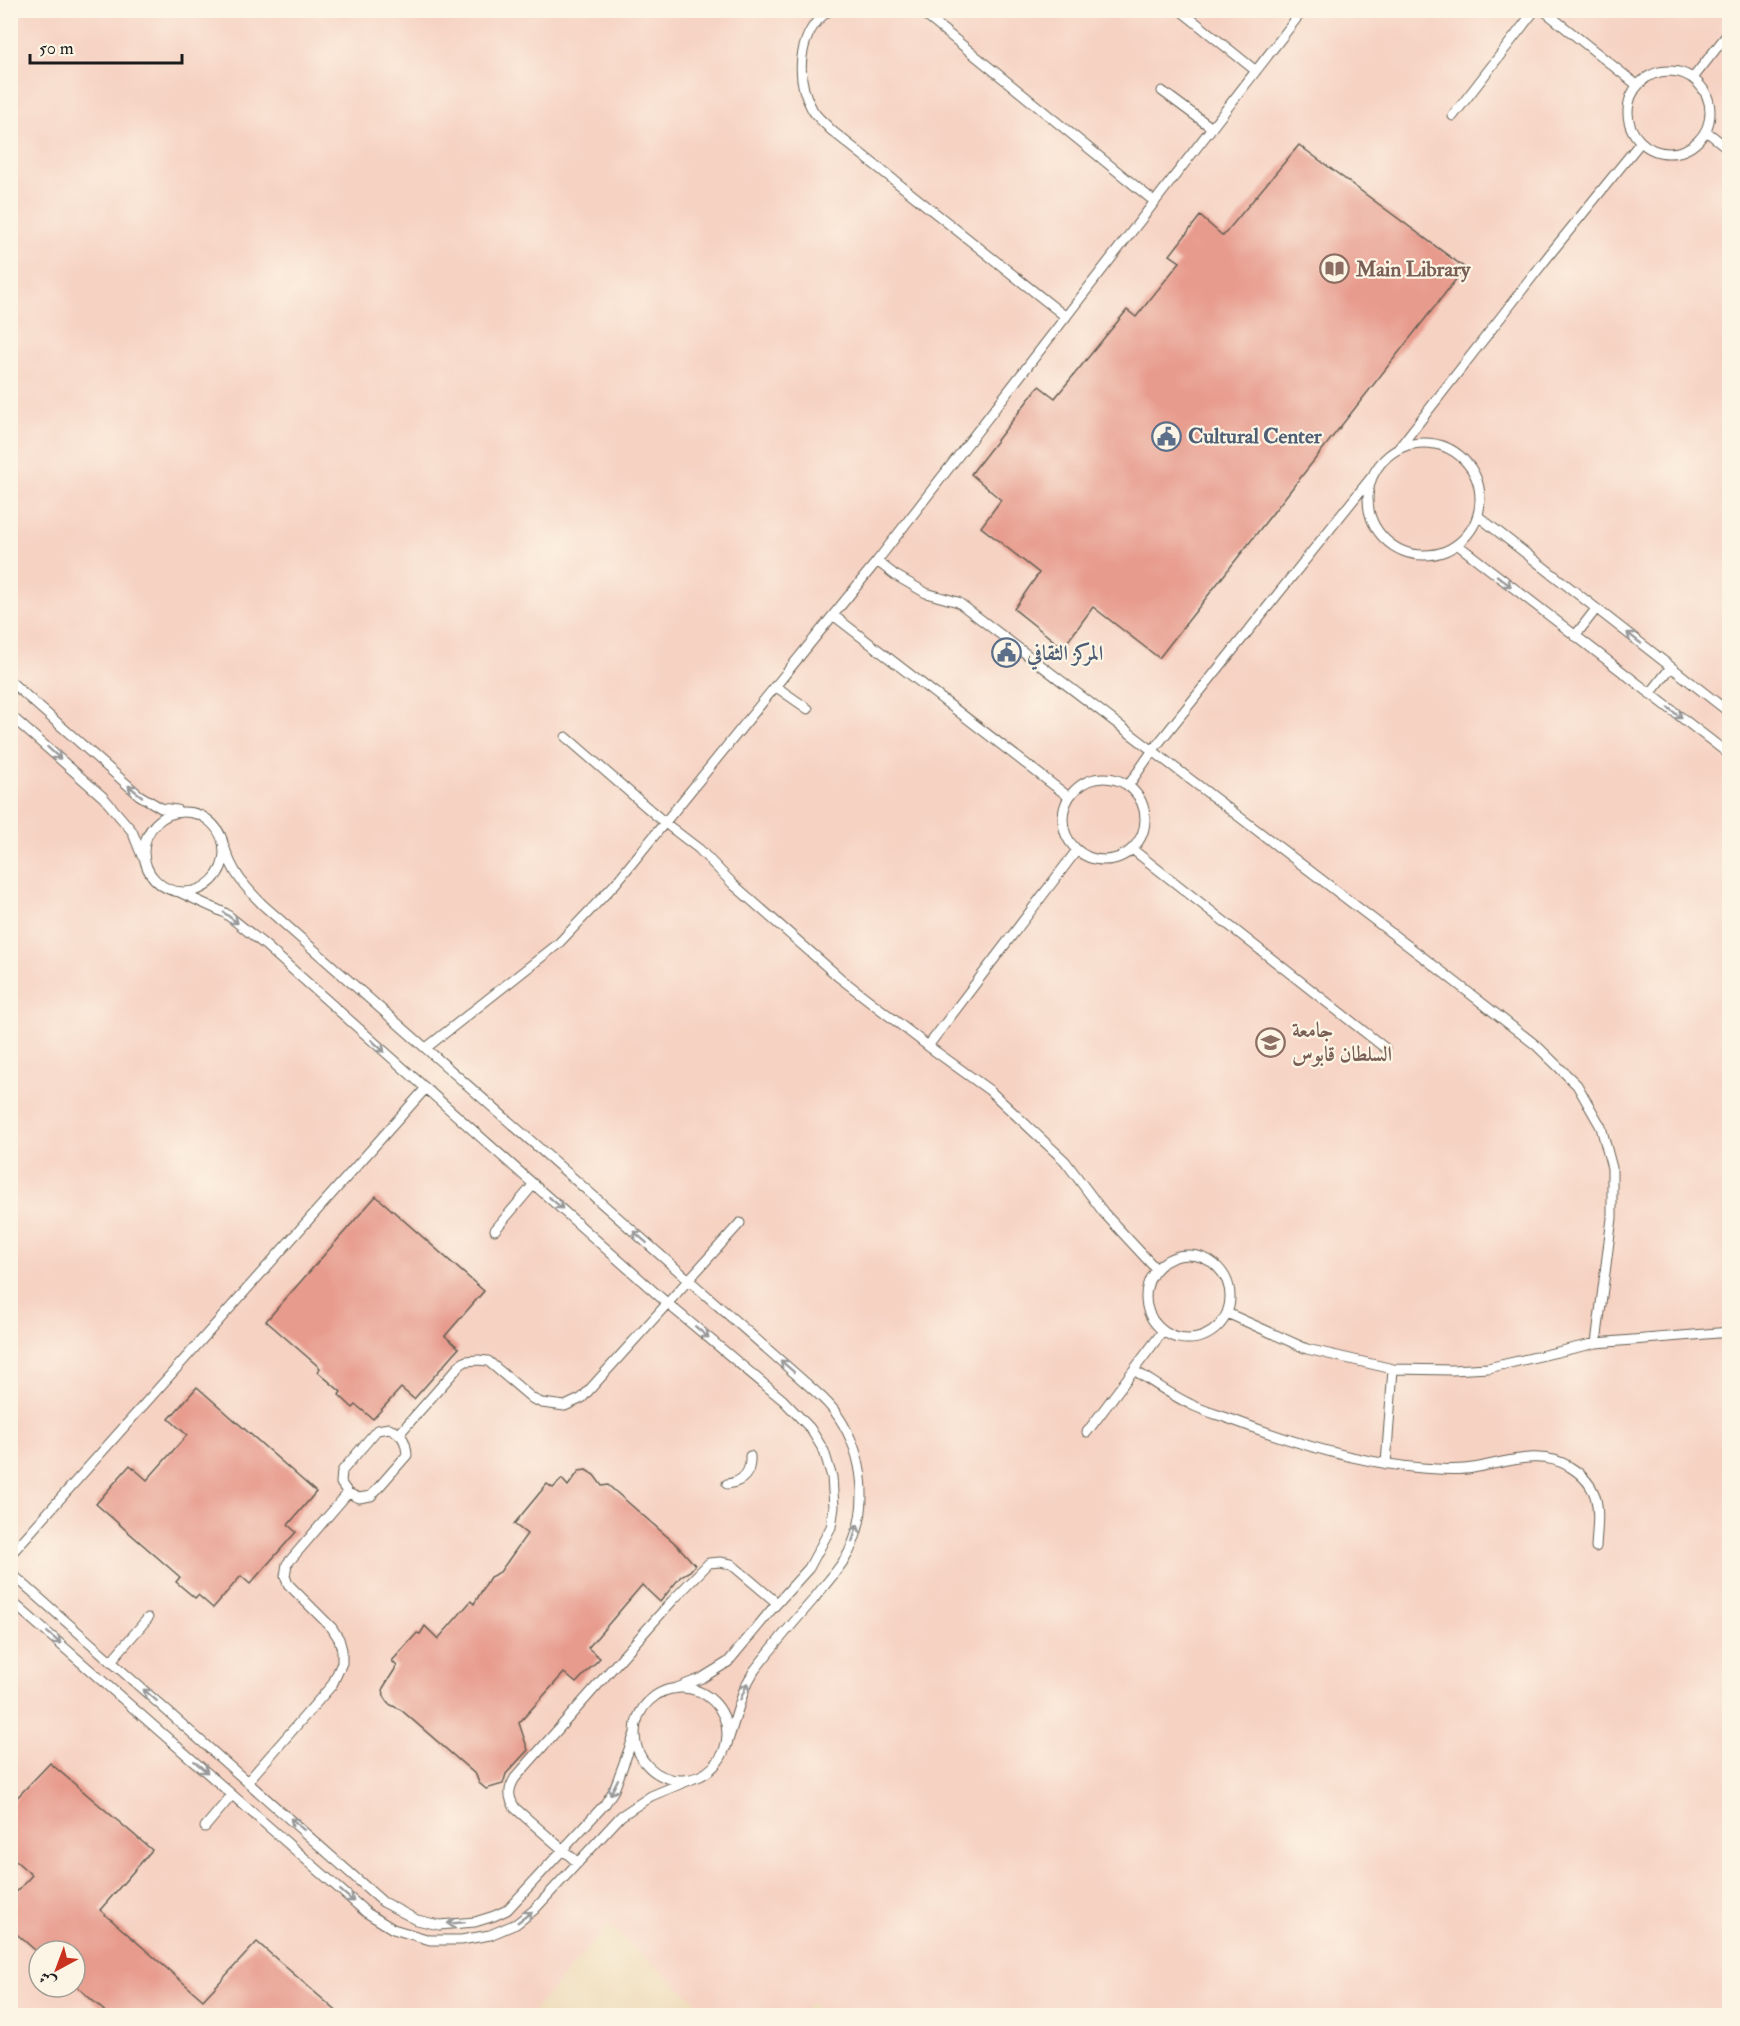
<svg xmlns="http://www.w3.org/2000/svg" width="1740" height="2026" viewBox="0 0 1740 2026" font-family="'IM FELL Double Pica',Amiri,serif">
<rect width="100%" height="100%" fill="#fcf5e5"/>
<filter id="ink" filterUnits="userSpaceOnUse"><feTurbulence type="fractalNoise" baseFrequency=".0167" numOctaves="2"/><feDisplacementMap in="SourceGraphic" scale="12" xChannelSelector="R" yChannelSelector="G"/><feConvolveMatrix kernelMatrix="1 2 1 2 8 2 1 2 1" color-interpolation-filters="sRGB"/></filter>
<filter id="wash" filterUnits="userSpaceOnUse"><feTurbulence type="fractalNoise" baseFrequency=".008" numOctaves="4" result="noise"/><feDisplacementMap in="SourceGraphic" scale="24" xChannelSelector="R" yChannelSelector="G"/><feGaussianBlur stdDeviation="1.35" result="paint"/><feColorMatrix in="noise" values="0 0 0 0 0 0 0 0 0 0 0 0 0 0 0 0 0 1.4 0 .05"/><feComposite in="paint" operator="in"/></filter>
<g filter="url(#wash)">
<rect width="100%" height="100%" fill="#efddbb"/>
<!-- built -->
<path fill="#f6d2c3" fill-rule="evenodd" d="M 11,11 L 1729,11 L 1729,2015 L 822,2016 L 811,2002 L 798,2015 L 712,2015 L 608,1926 L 530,2015 L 11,2016 ZM 39,1951 L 75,1951 L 75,1987 L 39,1987 Z"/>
<g id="blocks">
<!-- building -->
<path fill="#e79b8d" d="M 1299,145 L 1465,268 L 1159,658 L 1093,607 L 1063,648 L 1014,609 L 1039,573 L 981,527 L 1001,500 L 971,474 L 1039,386 L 1055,398 L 1127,310 L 1136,317 L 1180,262 L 1170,255 L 1200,216 L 1223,236 Z
M 376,1196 L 484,1291 L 445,1336 L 459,1348 L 414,1399 L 401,1388 L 373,1419 L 356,1405 L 353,1408 L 339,1395 L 341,1392 L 318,1372 L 320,1368 L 266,1321 Z
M 197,1387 L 316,1492 L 288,1525 L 296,1532 L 250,1584 L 241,1576 L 213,1608 L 198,1595 L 195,1598 L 176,1582 L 180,1577 L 96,1504 L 130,1465 L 147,1480 L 187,1435 L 169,1419 Z
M 586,1470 L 594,1475 L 602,1486 L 608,1485 L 677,1545 L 695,1565 L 690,1571 L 681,1576 L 660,1602 L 642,1585 L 588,1648 L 600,1658 L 576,1683 L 564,1673 L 519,1723 L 528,1750 L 506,1774 L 503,1784 L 486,1789 L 479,1783 L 476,1775 L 401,1710 L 389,1704 L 384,1696 L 383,1688 L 397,1666 L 392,1661 L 417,1633 L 420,1634 L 425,1626 L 438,1639 L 471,1601 L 474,1604 L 490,1577 L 500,1572 L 527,1534 L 514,1524 L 547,1484 L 553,1488 L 562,1479 L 568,1486 L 579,1471 Z
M 50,1763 L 152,1850 L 100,1910 L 203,2000 L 257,1942 L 342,2016 L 110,2016 L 75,1985 L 75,1951 L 36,1951 L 10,1928 L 10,1899 L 32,1875 L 10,1856 L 10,1805 Z"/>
</g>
</g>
<g filter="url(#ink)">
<use href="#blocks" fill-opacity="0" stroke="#666054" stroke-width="1.5"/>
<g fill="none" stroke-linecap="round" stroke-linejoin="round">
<defs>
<path id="service" d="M 830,10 C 798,31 794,77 812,109 C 816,117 825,123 831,130 L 1066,317
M 919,10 L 1155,202
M 1180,10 L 1256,71
M 1543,10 L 1637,85
M1628 112a41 41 0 1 1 82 0a41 41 0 1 1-82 0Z
M 1693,78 L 1730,31
M 1162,91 L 1212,128
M 1453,116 L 1535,10
M 1706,131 L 1730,150
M1368 499a56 56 0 1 1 112 0a56 56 0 1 1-112 0Z
M 1399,448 L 1550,254 L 1640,143
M 1478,516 L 1730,713
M 1458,545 L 1730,755
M 877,561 L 895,575 L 926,593 L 958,602 L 1445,974 L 1537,1046 L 1577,1085 L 1601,1127 L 1612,1168 L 1612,1218 L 1596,1343
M 833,615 L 1069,797
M 1575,636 L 1596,609
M 10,681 L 139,795 L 161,808 L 177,810
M 775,686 L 808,709
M 1650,694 L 1671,667
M 10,715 L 103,797 L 132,831 L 142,856
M 566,737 L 665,823 L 699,849 L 734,885 L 840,978 L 928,1046 L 989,1090 L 1065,1161 L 1104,1213 L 1156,1269
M1063 819a41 41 0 1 1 82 0a41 41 0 1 1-82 0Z
M 1128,786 L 1153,750 L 1374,474
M144 852a40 40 0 1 1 80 0a40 40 0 1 1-80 0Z
M 224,846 C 233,873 243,885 263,905 L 816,1392 C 824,1399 832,1407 838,1416 C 865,1456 870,1508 849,1552 C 840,1569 825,1584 813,1600 C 793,1623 773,1646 754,1671 L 745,1687 L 726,1747
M 1132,849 L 1385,1048
M 179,892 L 225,913 L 265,945 L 668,1304 L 783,1400 L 810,1428 L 824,1451 L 832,1477 L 834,1507 L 831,1527 L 809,1568 L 772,1609 L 728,1662 L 702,1678 L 674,1689
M 928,1046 L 1077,850
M 426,1048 L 558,944 L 615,884 L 877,561 L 1303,10
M 495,1230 L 534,1184
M1146 1297a42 42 0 1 1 84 0a42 42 0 1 1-84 0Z
M 1227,1313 L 1307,1349 L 1393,1369 L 1452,1370 L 1488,1368 L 1596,1343 L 1730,1332
M 1135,1371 C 1153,1382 1171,1395 1190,1404 C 1203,1411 1219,1415 1233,1420 C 1293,1443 1358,1463 1422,1468 C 1438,1469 1457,1471 1473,1468 C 1503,1463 1542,1448 1570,1467 C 1604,1488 1598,1513 1596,1547
M 389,1428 C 402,1434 406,1440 407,1455 L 371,1496 L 359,1498 L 348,1493 L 341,1483 L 342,1471 L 377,1430 Z
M 1087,1432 L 1163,1331
M 400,1433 L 460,1365 L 466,1361 L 478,1360 L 488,1361 L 533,1399 L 542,1403 L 565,1406 L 582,1398 L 740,1223
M 1386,1464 L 1393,1369
M 727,1484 C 743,1482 751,1473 750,1456
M 10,1555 L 426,1088
M 10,1572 L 383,1902 L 417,1920 L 439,1925 L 475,1922 L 494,1916 L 507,1910 L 522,1894 L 605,1804 L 614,1790 L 635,1733
M 10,1600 L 367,1913 L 393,1929 L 430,1940 L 461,1940 L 490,1935 L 516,1924 L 534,1910 L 621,1816 L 651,1796 L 697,1777
M 111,1661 L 148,1618
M635 1734a46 46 0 1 1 92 0a46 46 0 1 1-92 0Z
M 248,1781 L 332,1685 L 342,1663 L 342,1650 L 339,1639 L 332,1628 L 288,1584 L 285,1576 L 287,1564 L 348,1493
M 205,1827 L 232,1795
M 578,1863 L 515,1808 C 508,1797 508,1789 515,1778 L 672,1601 L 709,1563 L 720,1562 L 731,1564 L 777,1603"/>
</defs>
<!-- service casing -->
<use href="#service" stroke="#666054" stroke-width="11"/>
<!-- service -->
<use href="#service" stroke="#fff" stroke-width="9"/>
</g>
<!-- one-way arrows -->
<defs><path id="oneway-shaft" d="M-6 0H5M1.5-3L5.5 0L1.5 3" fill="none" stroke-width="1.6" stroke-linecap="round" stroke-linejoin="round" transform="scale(1.5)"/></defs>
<g stroke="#999">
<use href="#oneway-shaft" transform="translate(1504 581) rotate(38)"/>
<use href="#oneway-shaft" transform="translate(1634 638) rotate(-142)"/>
<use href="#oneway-shaft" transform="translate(1675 713) rotate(38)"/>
<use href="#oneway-shaft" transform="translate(54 753) rotate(42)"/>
<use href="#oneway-shaft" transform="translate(135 791) rotate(-142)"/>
<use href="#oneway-shaft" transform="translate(231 918) rotate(37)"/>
<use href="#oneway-shaft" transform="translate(378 1046) rotate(42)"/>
<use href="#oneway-shaft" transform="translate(556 1203) rotate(41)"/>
<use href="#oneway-shaft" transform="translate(640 1237) rotate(-139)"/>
<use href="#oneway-shaft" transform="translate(702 1332) rotate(40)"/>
<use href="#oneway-shaft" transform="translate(787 1366) rotate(-139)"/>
<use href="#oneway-shaft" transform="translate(855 1533) rotate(-72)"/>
<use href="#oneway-shaft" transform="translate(54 1638) rotate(41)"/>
<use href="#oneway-shaft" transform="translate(744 1691) rotate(-67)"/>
<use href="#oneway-shaft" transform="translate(150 1695) rotate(-139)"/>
<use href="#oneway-shaft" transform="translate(201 1767) rotate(41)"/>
<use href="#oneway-shaft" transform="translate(614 1787) rotate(117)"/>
<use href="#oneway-shaft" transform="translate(297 1824) rotate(-139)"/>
<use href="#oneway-shaft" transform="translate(347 1896) rotate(41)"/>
<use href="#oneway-shaft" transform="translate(525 1917) rotate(-36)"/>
<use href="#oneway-shaft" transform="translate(456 1923) rotate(175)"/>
</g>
</g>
<!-- icons -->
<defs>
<symbol id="library-ring" viewBox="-11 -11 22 22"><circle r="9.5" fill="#fcf5e5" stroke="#8d6e63" stroke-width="1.5"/><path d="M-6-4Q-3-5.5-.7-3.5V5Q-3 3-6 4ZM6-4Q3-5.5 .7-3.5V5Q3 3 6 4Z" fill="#8d6e63"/></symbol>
<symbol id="civic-ring" viewBox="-11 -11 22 22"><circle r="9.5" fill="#fcf5e5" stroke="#5c6f8a" stroke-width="1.5"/><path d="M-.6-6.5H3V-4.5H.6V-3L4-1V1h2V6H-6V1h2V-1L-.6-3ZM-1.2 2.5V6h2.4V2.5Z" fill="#5c6f8a"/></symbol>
<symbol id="university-ring" viewBox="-11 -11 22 22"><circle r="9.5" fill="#fcf5e5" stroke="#8d6e63" stroke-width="1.5"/><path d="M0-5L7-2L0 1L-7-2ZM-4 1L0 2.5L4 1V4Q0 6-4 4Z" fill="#8d6e63"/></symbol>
</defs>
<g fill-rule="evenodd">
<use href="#library-ring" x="1318" y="252" width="33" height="33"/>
<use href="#civic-ring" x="1150" y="420" width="33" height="33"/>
<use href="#civic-ring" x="990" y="636" width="33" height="33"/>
<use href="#university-ring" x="1254" y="1026" width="33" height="33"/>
</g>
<g text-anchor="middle" stroke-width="4.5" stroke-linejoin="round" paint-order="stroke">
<!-- education labels -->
<g font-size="21" font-weight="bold" fill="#785e54" stroke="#fcf5e5" text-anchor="start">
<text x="1356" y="276">Main Library</text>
<text x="1292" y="1037">جامعة<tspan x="1292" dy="24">السلطان قابوس</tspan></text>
</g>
<!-- service labels -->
<g font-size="21" font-weight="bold" fill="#4e5e75" stroke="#fcf5e5" text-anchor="start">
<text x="1188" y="443">Cultural Center</text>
<text x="1027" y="660">المركز الثقافي</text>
</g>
</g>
<!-- margin -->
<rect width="1740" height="2026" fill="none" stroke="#fcf5e5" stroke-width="36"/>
<!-- north arrow -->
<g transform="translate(57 1969) rotate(221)"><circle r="28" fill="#fcf5e5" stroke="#a29e95" stroke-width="1.5"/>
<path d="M0-4.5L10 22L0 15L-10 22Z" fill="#c8321e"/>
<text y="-9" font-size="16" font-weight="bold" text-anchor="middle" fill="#1c1c1c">ش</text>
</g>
<!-- scale -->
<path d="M30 54v9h152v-9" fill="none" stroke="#1c1c1c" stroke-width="3"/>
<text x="39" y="54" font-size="18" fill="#1c1c1c" stroke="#fcf5e5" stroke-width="4.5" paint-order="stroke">50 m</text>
</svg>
